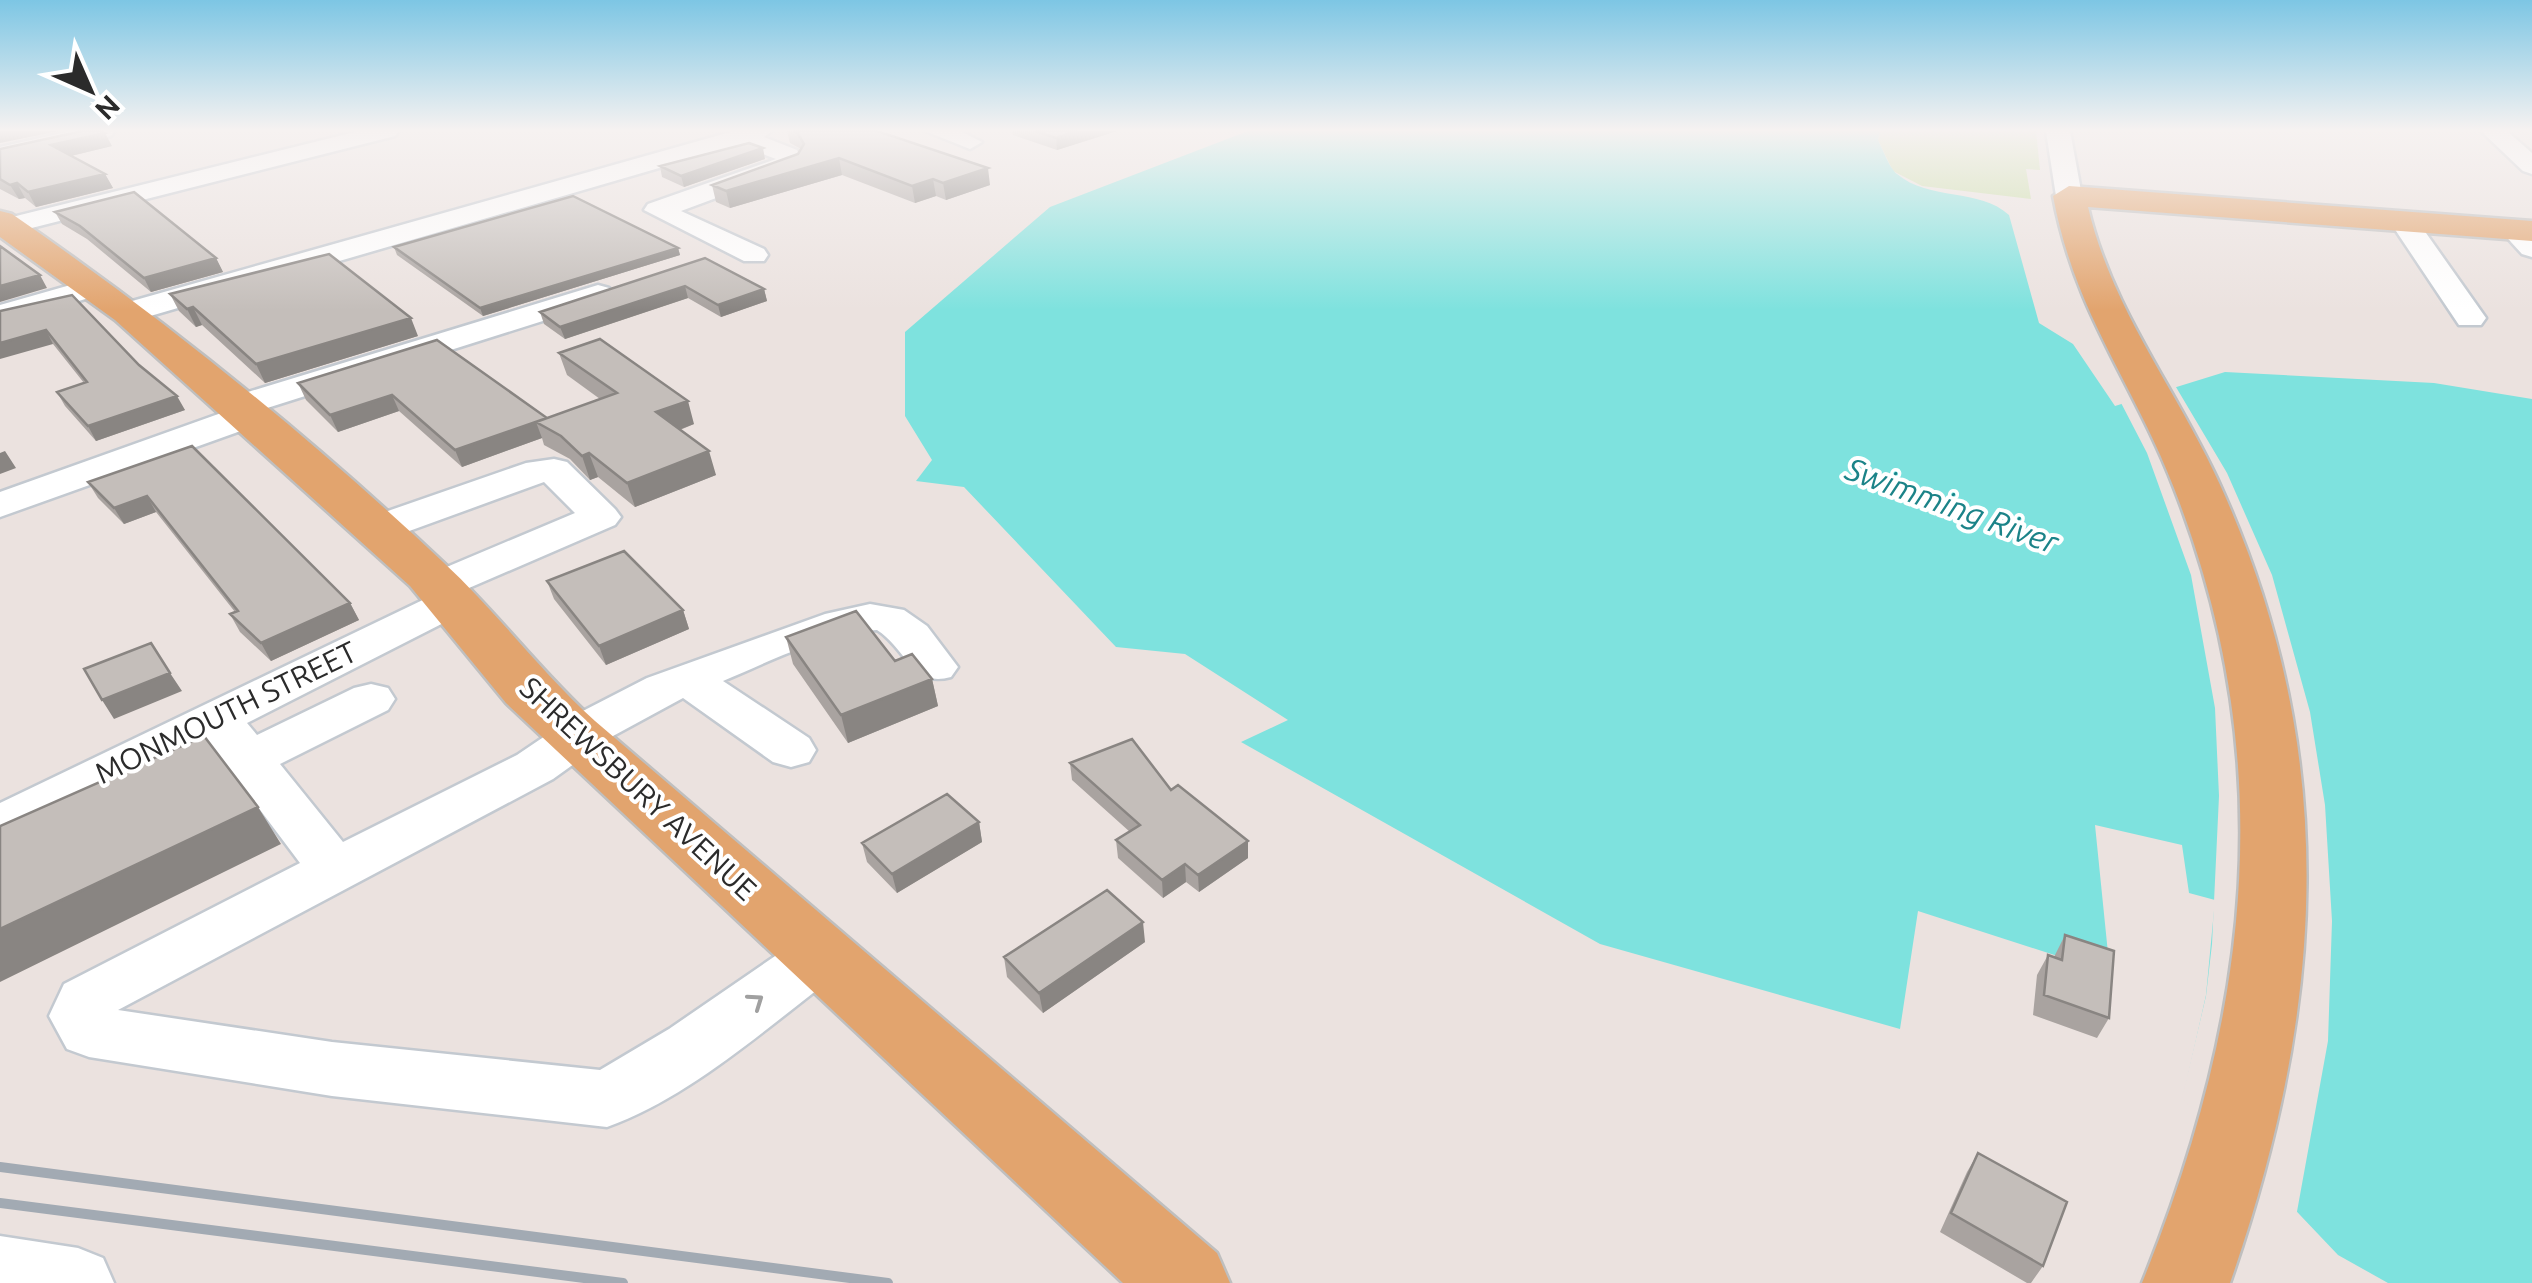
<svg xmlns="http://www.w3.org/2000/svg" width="2532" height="1283" viewBox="0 0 2532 1283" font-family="Ubuntu,sans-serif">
<rect width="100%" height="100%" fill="#ebe2df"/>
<!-- green -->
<path fill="#c7dca2" d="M 1880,131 L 2036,131 L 2040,170 L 2026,169 L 2031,199 L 1922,186 L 1893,171 L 1878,140 Z"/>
<!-- water -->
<path fill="#7ee2de" d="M 1248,131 L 1880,131 L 1878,140 C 1883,150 1890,169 1897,174 C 1929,201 1980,188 2009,215 L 2039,323 L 2073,344 L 2115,406 L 2225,372 L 2434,383 L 2532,399 L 2532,1283 L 2388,1283 L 2338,1255 L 2184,1093 L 2206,995 L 2215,900 L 2189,893 L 2182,845 L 2095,825 L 2110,973 L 1918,911 L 1900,1029 L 1600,944 L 1241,742 L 1288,720 L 1185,654 L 1116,647 L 964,487 L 916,481 L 932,460 L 905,416 L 905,332 L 1050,207 Z"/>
<!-- pier -->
<path fill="#ebe2df" d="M 2173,382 L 2227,473 L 2272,575 L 2310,712 L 2325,805 L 2332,921 L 2328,1041 L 2296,1217 L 2182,1098 L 2206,996 L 2212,944 L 2219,796 L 2215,708 L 2191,575 L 2147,453 L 2119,399 Z"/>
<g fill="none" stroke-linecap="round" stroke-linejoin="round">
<defs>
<path id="minor" d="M 71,131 L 115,131 L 111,136 L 0,161 L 0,147 Z
M 359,131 L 399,131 L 395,136 L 0,236 L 0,220 Z
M 734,131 L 772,131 L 764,137 L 797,150 L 804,162 L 800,167 L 681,211 L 764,249 L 768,255 L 764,261 L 744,261 L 644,210 L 648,204 L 776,159 L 738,145 L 140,319 L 129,321 L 113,312 L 118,305 Z
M 925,131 L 960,131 L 982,142 L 970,149 Z
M 2046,131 L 2070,131 L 2082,196 L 2078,202 L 2060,202 L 2056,196 Z
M 2481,131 L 2507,131 L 2532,153 L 2532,174 L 2523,171 Z
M 2404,214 L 2414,216 L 2481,311 L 2486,318 L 2481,325 L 2459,325 L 2390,222 Z
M 2514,222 L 2532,232 L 2532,257 L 2522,254 L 2500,230 Z
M 95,278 L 110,287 L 106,293 L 0,324 L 0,305 Z
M 598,285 L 609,288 L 613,294 L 609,300 L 264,409 L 268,415 L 263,423 L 0,517 L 0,492 L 224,412 L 219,406 L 225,399 Z
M 554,459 L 567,462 L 615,509 L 621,517 L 615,525 L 462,591 L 474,602 L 467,611 L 247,723 L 257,735 L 354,688 L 371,684 L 388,688 L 395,699 L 388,710 L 280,764 L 343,842 L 517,755 L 579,713 L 647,678 L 825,614 L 870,604 L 904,610 L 927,626 L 958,667 L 951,677 C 911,688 907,649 877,630 C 826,632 769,662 723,681 L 809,738 L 816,750 L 809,762 L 791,767 L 773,762 L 683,698 L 613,736 L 553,779 L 118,1010 L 332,1042 L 600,1070 L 669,1029 L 800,939 L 821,932 L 842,939 L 850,955 L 842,971 C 769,1025 693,1096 607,1127 L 332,1096 L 89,1057 L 67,1049 L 49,1016 L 64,984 L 300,863 L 209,742 L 0,844 L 0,803 L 429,597 L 417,586 L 423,577 L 575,513 L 544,482 L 390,538 L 376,541 L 362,538 L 356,529 L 362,520 L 526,463 Z
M 0,1236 L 78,1248 L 103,1258 L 114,1283 L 0,1283 Z"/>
<path id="major" d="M 2069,186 L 2532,221 L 2532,241 L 2088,207 C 2112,311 2178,391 2221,487 C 2342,755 2325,1010 2230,1283 L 2142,1283 C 2250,1016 2281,762 2174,488 C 2133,382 2075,314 2053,196 Z
M 0,211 L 12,214 C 164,319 308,435 443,562 C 497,612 540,671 595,721 L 1217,1253 L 1230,1283 L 1123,1283 L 506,703 L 410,586 L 115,320 L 0,237 Z"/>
</defs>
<!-- minor casing -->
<use href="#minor" stroke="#c3c9d0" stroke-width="5"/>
<!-- major casing -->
<use href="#major" stroke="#bfbfbf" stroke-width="5"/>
<!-- minor -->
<use href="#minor" fill="#fff" fill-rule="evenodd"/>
<!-- major -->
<use href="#major" fill="#e2a46e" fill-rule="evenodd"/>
<!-- rail -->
<path stroke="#a2aab3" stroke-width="10" d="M 0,1167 L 888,1283
M 0,1203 L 623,1283"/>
</g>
<!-- wall -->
<path fill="#a9a3a0" d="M 787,131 L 877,131 L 990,185 L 946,200 L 936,196 L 915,203 L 842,175 L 730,208 L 716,202 L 712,185 L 798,154 L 801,149 L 790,143 Z
M 1012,131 L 1117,131 L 1057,150 L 1013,135 Z
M 112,146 L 71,156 L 105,174 L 113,188 L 36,207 L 25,198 L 19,199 L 0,189 L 0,149 Z
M 765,159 L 684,187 L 662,177 L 660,166 Z
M 55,212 L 216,258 L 223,272 L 151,292 L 87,239 L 62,224 Z
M 394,247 L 678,248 L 680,255 L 483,316 L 397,255 Z
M 705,258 L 764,289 L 767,301 L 721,317 L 688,298 L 565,339 L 544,324 L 540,312 Z
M 170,294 L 418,336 L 265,383 L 202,325 L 196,327 L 179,311 Z
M 0,311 L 139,365 L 185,410 L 96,441 L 65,406 L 57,392 L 84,383 L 53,344 Z
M 437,340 L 547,418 L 600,399 L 567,375 L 559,353 L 694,424 L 680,430 L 716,475 L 635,507 L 598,477 L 590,480 L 570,459 L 544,445 L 542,438 L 462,467 L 399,411 L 338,432 L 306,400 L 298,383 Z
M 192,446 L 350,603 L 359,620 L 271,661 L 240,632 L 230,614 L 235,612 L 156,512 L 124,524 L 98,498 L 88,482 Z
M 547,581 L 683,610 L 689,629 L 606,665 L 554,599 Z
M 786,637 L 895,661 L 932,679 L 938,706 L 848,743 L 793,664 Z
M 1070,763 L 1171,790 L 1248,841 L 1248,858 L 1199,892 L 1186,882 L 1163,898 L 1118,858 L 1116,840 L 1130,832 L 1072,780 Z
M 979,822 L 982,842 L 897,893 L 867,862 L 862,843 Z
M 2065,935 L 2109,1018 L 2097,1038 L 2033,1015 L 2037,975 L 2048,955 L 2054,957 Z
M 1145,942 L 1043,1013 L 1007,977 L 1004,957 Z
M 1978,1153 L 2043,1266 L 2031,1283 L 2027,1283 L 1940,1232 L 1967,1172 Z"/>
<!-- shaded-wall -->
<path fill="#898582" d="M 0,131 L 59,131 L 0,143 Z
M 1077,131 L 1117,131 L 1057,150 L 1056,138 Z
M 105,133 L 112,146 L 58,159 L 51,145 Z
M 763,148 L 765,159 L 684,187 L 681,176 Z
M 839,158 L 842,175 L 730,208 L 726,191 Z
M 988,168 L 990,185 L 946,200 L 943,183 Z
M 105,174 L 113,188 L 36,207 L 28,192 Z
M 933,179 L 936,196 L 915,203 L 912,186 Z
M 17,183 L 25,198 L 19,199 L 10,185 Z
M 678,248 L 680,255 L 483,316 L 480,308 Z
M 216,258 L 223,272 L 151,292 L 144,278 Z
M 40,275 L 47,288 L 0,302 L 0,286 Z
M 685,286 L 688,298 L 565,339 L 560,327 Z
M 764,289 L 767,301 L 721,317 L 718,305 Z
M 193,307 L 202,325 L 196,327 L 187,309 Z
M 411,318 L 418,336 L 265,383 L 256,364 Z
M 46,330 L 53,344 L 0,359 L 0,343 Z
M 392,395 L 399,411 L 338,432 L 330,415 Z
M 177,396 L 185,410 L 96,441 L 88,426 Z
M 688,401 L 694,424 L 663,436 L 656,412 Z
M 547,418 L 536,422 L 542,438 L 462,467 L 455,450 Z
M 5,451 L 16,468 L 0,474 L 0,453 Z
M 709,451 L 716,475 L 635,507 L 627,483 Z
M 589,453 L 598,477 L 590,480 L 582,456 Z
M 147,496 L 156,512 L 124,524 L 114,508 Z
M 350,603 L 359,620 L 271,661 L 261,643 Z
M 683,610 L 689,629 L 606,665 L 599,646 Z
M 170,673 L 182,691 L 114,719 L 102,700 Z
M 932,679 L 938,706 L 848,743 L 841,715 Z
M 258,807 L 281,844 L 0,982 L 0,929 Z
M 979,822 L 982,842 L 897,893 L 892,874 Z
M 1248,841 L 1248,858 L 1199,892 L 1198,875 Z
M 1185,864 L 1186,882 L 1163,898 L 1162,880 Z
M 1143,922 L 1145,942 L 1043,1013 L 1039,993 Z"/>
<!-- building -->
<path fill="#c4beba" stroke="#898582" stroke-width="2.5" d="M 82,131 L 101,131 L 105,133 L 51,145 L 105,174 L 28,192 L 17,183 L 10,185 L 0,179 L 0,149 Z
M 794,131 L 877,131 L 988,168 L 943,183 L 933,179 L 912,186 L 839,158 L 726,191 L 712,185 L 798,154 L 804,144 L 797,132 Z
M 1036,131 L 1077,131 L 1056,138 Z
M 749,143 L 763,148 L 681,176 L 660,166 Z
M 134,192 L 216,258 L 144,278 L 80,226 L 55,212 Z
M 573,196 L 678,248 L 480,308 L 394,247 Z
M 0,246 L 40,275 L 0,286 Z
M 329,254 L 411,318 L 256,364 L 193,307 L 187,309 L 170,294 Z
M 705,258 L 764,289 L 718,305 L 685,286 L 560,327 L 540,312 Z
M 72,295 L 139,365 L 177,396 L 88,426 L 57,392 L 87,382 L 46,330 L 0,343 L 0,311 Z
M 600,339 L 688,401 L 656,412 L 709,451 L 627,483 L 589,453 L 582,456 L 561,436 L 536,422 L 617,393 L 559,353 Z
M 437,340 L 547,418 L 455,450 L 392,395 L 330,415 L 298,383 Z
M 192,446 L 350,603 L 261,643 L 230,614 L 238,611 L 147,496 L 114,508 L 88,482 Z
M 624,551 L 683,610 L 599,646 L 547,581 Z
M 856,611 L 895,661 L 912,654 L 932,679 L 841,715 L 786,637 Z
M 151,643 L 170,673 L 102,700 L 84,669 Z
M 204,736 L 258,807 L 0,929 L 0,826 Z
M 1132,739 L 1171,790 L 1178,785 L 1248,841 L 1198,875 L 1185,864 L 1162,880 L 1116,840 L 1140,825 L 1070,763 Z
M 947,794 L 979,822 L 892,874 L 862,843 Z
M 1107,890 L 1143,922 L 1039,993 L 1004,957 Z
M 2065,935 L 2114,951 L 2109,1018 L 2044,995 L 2048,955 L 2062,960 Z
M 1978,1153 L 2067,1202 L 2043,1266 L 1951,1213 Z"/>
<!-- one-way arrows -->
<defs><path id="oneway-chevron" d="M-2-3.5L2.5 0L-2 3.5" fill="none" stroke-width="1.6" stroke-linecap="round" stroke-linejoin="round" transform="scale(2.5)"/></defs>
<use stroke="#a0a0a0" href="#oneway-chevron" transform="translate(756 1001) rotate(-35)"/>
<!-- sky -->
<linearGradient id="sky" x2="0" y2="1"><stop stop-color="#7dc6e4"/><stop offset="0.42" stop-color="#f6f2f1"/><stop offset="1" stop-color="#f6f2f1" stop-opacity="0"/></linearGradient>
<rect width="2532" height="310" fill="url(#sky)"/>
<g text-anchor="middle" stroke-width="8" stroke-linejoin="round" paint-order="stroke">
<!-- street labels -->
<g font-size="30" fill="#2b2b2b" stroke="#fff">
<text transform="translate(226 713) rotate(-26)" y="10">MONMOUTH STREET</text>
<text transform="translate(638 789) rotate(43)" y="10">SHREWSBURY AVENUE</text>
</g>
<!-- water labels -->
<g font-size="32" font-style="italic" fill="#1b8388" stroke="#fff">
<text transform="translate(1952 506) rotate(20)" y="11">Swimming River</text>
</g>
</g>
<!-- north arrow -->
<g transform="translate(90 90) rotate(135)" stroke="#ffffff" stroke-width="8" paint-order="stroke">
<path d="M0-8L18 38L0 25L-18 38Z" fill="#2b2b2b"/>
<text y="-15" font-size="28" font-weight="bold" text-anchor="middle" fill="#2b2b2b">N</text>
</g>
</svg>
